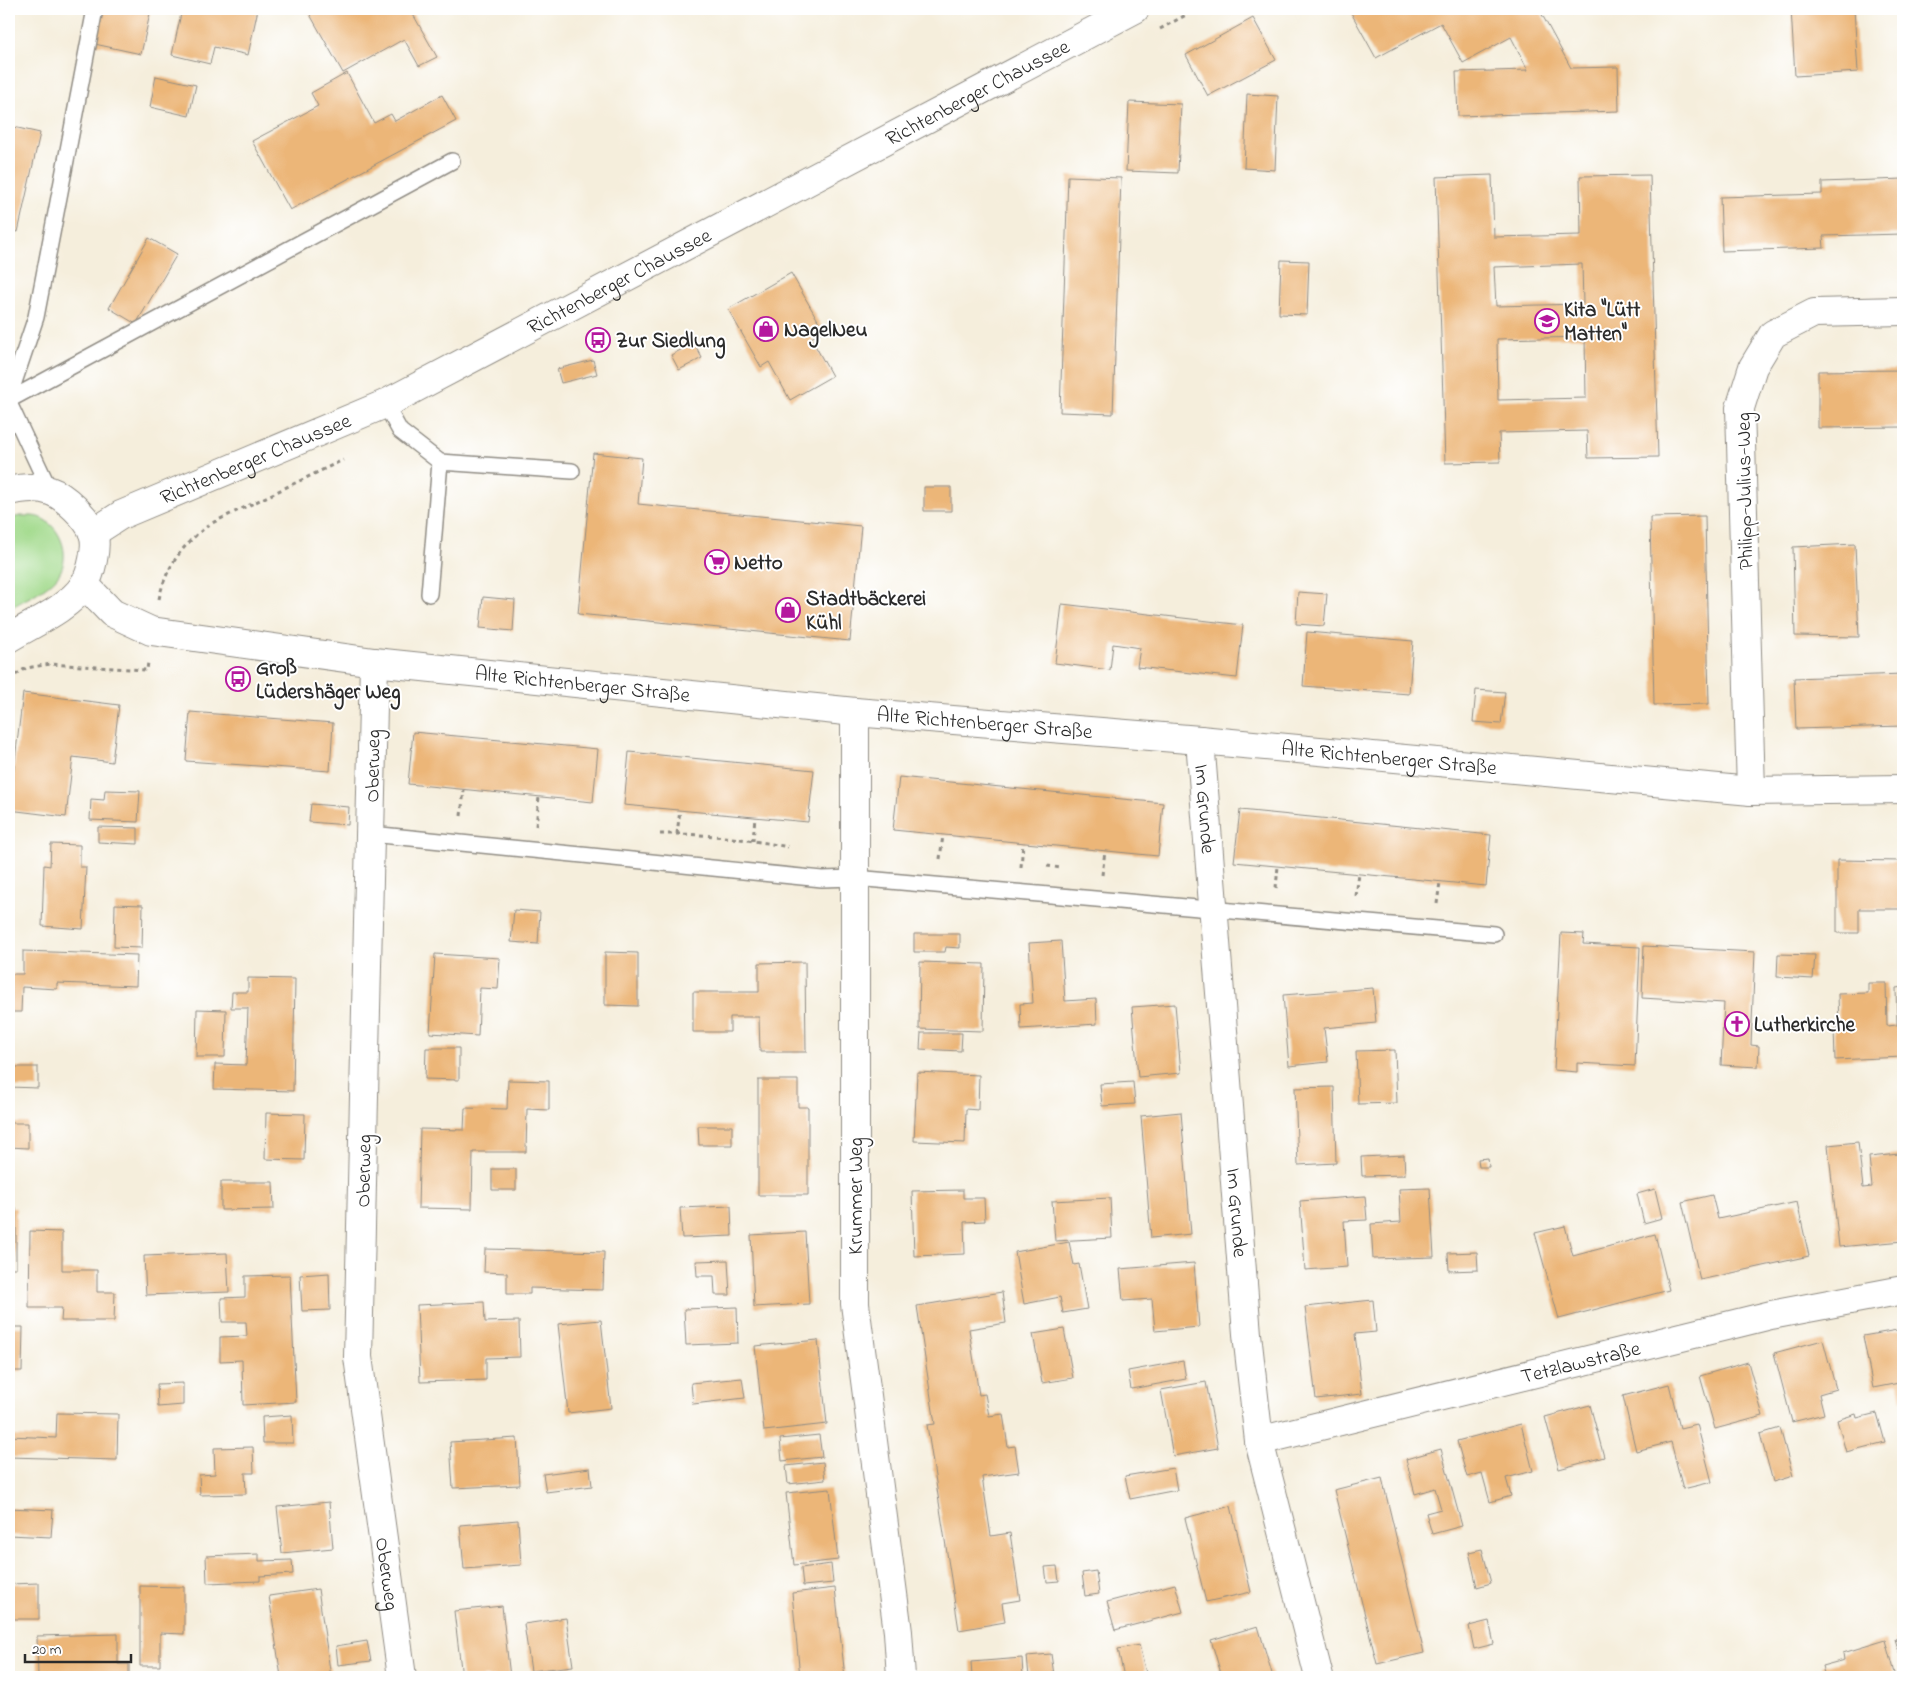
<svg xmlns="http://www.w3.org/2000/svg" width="1912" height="1686" viewBox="0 0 1912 1686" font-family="'Indie Flower',sans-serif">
<rect width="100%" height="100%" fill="#fff"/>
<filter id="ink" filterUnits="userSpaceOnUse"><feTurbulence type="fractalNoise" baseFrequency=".02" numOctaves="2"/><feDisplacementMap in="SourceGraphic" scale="10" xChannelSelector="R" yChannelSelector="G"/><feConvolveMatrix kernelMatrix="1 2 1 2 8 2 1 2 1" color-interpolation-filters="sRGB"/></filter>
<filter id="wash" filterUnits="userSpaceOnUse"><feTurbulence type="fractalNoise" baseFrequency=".0096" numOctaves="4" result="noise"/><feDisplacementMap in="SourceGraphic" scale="20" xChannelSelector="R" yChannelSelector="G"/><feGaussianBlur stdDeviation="1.12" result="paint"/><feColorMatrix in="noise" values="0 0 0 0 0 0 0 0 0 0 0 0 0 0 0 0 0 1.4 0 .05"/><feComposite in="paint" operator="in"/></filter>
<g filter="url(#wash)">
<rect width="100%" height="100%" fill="#f5eedc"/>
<!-- green -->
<path fill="#a2da8c" stroke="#66825c" d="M 20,516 C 27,516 36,515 43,519 C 65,531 73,565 52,582 C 40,593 23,600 9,609 L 9,519 Z"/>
<g id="blocks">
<!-- building -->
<path fill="#ecb678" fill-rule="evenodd" d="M 98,9 L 151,9 L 141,54 L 90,43 Z
M 182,9 L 258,9 L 248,55 L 214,47 L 210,64 L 172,55 Z
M 312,9 L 410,9 L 437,57 L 419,66 L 404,39 L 343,73 L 308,11 Z
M 1349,9 L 1539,9 L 1571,68 L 1618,67 L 1619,111 L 1458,116 L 1456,72 L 1528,70 L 1511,37 L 1463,63 L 1441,23 L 1376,58 Z
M 1791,9 L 1854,9 L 1858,72 L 1795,76 Z
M 1253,18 L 1276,60 L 1208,96 L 1186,55 Z
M 347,73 L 374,123 L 391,114 L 395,121 L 442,95 L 456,121 L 290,210 L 252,141 L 318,106 L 311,93 Z
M 156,76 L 196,85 L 189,116 L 150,107 Z
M 1247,94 L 1278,96 L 1275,170 L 1244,168 Z
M 1129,102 L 1181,104 L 1178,173 L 1126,171 Z
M 9,126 L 40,133 L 18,232 L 9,230 Z
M 1492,175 L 1494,237 L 1581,235 L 1580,176 L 1650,175 L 1658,457 L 1588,458 L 1587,431 L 1499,433 L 1500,462 L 1445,463 L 1436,177 ZM 1582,264 L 1583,304 L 1496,306 L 1494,267 ZM 1585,337 L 1586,398 L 1498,400 L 1497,339 Z
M 1068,176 L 1121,178 L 1113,414 L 1060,412 Z
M 1903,179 L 1903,234 L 1823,236 L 1824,248 L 1722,251 L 1720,197 L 1822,194 L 1822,182 Z
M 149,238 L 177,254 L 136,324 L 109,308 Z
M 1281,260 L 1309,261 L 1307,315 L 1279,314 Z
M 791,273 L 824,331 L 811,338 L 832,376 L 790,400 L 769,362 L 761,367 L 728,309 Z
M 694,343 L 702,358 L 679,370 L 671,355 Z
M 593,360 L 597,374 L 561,383 L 557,369 Z
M 1903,370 L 1903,427 L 1818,428 L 1818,371 Z
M 593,453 L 642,458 L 638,504 L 861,526 L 850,641 L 578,614 Z
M 924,487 L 951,487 L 951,511 L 924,511 Z
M 1705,516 L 1709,704 L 1654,705 L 1650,517 Z
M 1855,544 L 1859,637 L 1795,636 L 1793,547 Z
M 1298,592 L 1327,594 L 1324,626 L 1296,624 Z
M 483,597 L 515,600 L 513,631 L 480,628 Z
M 1062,604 L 1243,625 L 1237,678 L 1137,667 L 1140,648 L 1113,644 L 1110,670 L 1055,663 Z
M 1307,632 L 1413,641 L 1409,694 L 1303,686 Z
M 1903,674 L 1903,726 L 1796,729 L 1794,678 Z
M 1476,690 L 1505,692 L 1501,724 L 1473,722 Z
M 23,693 L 119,705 L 112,762 L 73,757 L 66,817 L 9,810 Z
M 190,712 L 333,723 L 330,771 L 186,761 Z
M 413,732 L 598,749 L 593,802 L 408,784 Z
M 629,752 L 814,770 L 808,822 L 624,805 Z
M 899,777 L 1163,803 L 1158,856 L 893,830 Z
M 105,790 L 140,791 L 138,822 L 90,820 L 91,799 L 104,800 Z
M 311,804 L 349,807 L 348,825 L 309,822 Z
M 1240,810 L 1491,835 L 1486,886 L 1234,862 Z
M 98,827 L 138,828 L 138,844 L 98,842 Z
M 51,844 L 80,845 L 80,867 L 86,867 L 83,929 L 42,926 L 44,865 L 50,866 Z
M 1837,860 L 1903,861 L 1903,909 L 1859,909 L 1859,933 L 1837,933 Z
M 115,904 L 143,905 L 142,948 L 114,947 Z
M 514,910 L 540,912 L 538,944 L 511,942 Z
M 1561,933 L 1584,934 L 1583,944 L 1640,947 L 1635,1066 L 1577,1063 L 1577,1072 L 1554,1070 Z
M 914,934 L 960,934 L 960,948 L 946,947 L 945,952 L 914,952 Z
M 1061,941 L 1065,1001 L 1096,999 L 1097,1024 L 1021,1029 L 1020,1004 L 1033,1003 L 1029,943 Z
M 1644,946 L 1755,952 L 1751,1045 L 1759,1046 L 1758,1067 L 1721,1065 L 1724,1003 L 1642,998 Z
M 23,951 L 137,955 L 136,986 L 57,983 L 57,989 L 22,987 L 21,1012 L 9,1012 L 9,974 L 23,974 Z
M 605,952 L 638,953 L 638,1006 L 605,1005 Z
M 435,954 L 500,958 L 498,989 L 480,988 L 478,1036 L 430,1033 Z
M 1778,954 L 1815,955 L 1813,979 L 1777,977 Z
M 805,962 L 806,1052 L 760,1052 L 759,1017 L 730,1017 L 730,1032 L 693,1032 L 693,992 L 759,992 L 759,963 Z
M 920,962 L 984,964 L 983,1031 L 919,1029 Z
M 248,978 L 295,979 L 293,1091 L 214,1089 L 215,1064 L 246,1065 L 248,1008 L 231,1008 L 232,992 L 248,992 Z
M 1868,983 L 1886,983 L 1887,1026 L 1897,1025 L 1896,988 L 1903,987 L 1903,1057 L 1835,1060 L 1834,1028 L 1839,1027 L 1838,994 L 1868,993 Z
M 1373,988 L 1376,1023 L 1324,1028 L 1328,1062 L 1289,1066 L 1283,995 Z
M 1175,1004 L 1181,1073 L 1138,1077 L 1132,1007 Z
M 197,1009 L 226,1010 L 225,1057 L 196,1057 Z
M 921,1033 L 962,1033 L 961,1051 L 920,1049 Z
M 426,1048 L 459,1048 L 459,1080 L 425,1079 Z
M 1395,1050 L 1397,1103 L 1358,1104 L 1356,1051 Z
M 9,1067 L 38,1067 L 38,1088 L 9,1087 Z
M 917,1072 L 979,1075 L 978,1110 L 966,1109 L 965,1143 L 914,1141 Z
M 508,1080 L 549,1081 L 549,1110 L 527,1109 L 526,1152 L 473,1152 L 472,1209 L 418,1208 L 420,1129 L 464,1130 L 465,1108 L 507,1109 Z
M 758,1080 L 798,1080 L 798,1107 L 808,1107 L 808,1195 L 758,1195 Z
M 1133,1082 L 1135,1104 L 1102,1106 L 1100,1084 Z
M 1334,1087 L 1336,1163 L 1298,1165 L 1295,1088 Z
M 1181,1112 L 1191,1234 L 1151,1238 L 1141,1116 Z
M 266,1113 L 305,1114 L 304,1160 L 265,1159 Z
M 9,1123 L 28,1123 L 28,1148 L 9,1147 Z
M 698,1126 L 732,1126 L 732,1145 L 699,1145 Z
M 1858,1142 L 1863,1188 L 1872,1187 L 1869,1157 L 1899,1154 L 1903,1198 L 1903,1241 L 1839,1247 L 1828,1145 Z
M 1404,1155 L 1405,1175 L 1362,1176 L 1361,1157 Z
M 1488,1158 L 1489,1167 L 1479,1167 L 1478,1159 Z
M 492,1169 L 516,1169 L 516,1190 L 492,1190 Z
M 221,1182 L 273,1182 L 274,1209 L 221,1210 Z
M 1430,1188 L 1434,1257 L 1373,1259 L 1371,1224 L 1401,1222 L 1399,1189 Z
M 1655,1189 L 1662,1218 L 1644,1223 L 1637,1194 Z
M 963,1190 L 963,1198 L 984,1198 L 985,1221 L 964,1222 L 965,1254 L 914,1256 L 912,1191 Z
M 1712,1195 L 1718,1219 L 1797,1202 L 1809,1256 L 1700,1280 L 1682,1202 Z
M 1365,1196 L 1367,1220 L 1344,1221 L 1347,1267 L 1305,1270 L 1300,1201 Z
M 1110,1198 L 1112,1238 L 1055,1241 L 1052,1201 Z
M 731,1206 L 732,1236 L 682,1238 L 680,1208 Z
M 9,1208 L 16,1208 L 16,1268 L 9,1268 Z
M 1565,1226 L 1573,1256 L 1655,1234 L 1669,1290 L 1559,1319 L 1535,1233 Z
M 30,1231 L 62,1232 L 62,1270 L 97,1270 L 97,1292 L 115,1292 L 114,1321 L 61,1321 L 62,1308 L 29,1308 Z
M 805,1232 L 809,1304 L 754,1307 L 751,1235 Z
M 1069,1242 L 1074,1265 L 1079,1264 L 1087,1309 L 1063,1313 L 1060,1297 L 1024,1304 L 1015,1252 Z
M 485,1249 L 604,1252 L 603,1290 L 530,1288 L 530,1294 L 507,1294 L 507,1273 L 484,1272 Z
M 1477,1252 L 1478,1270 L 1449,1271 L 1448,1253 Z
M 227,1253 L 229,1292 L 146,1295 L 144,1256 Z
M 728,1260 L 730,1295 L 715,1295 L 714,1276 L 697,1276 L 696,1261 Z
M 1194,1263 L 1199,1327 L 1155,1331 L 1152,1299 L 1123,1301 L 1120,1269 Z
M 329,1273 L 330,1310 L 302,1311 L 300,1275 Z
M 290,1275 L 296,1402 L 243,1405 L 242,1360 L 220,1361 L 220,1337 L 247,1336 L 246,1322 L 222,1322 L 221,1298 L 245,1297 L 245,1276 Z
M 1002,1292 L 1006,1323 L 969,1329 L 979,1395 L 985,1394 L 989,1416 L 1003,1414 L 1008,1447 L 1015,1446 L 1019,1472 L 982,1477 L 991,1536 L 1010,1533 L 1020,1600 L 1002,1603 L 1005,1622 L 959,1630 L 927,1425 L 935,1424 L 917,1306 Z
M 1373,1300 L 1376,1332 L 1355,1334 L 1362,1394 L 1316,1399 L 1305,1307 Z
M 484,1302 L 485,1322 L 519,1321 L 520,1357 L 486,1358 L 486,1380 L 420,1382 L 417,1305 Z
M 737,1307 L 738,1343 L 686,1345 L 684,1309 Z
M 601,1320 L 611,1408 L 568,1413 L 558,1324 Z
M 9,1327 L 23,1327 L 22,1371 L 9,1371 Z
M 1064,1329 L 1073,1378 L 1042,1383 L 1033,1334 Z
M 1903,1329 L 1903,1400 L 1902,1400 L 1899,1383 L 1873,1388 L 1863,1336 Z
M 818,1340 L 827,1424 L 764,1431 L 755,1346 Z
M 1823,1340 L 1836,1389 L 1819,1394 L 1824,1414 L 1792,1422 L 1774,1353 Z
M 1183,1361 L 1186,1379 L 1131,1389 L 1128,1371 Z
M 1748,1362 L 1763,1416 L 1715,1429 L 1700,1376 Z
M 742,1378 L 745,1398 L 693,1404 L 691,1383 Z
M 1206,1382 L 1218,1448 L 1173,1456 L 1161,1390 Z
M 183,1383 L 183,1405 L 158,1407 L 157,1384 Z
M 1669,1384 L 1680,1428 L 1697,1424 L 1712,1482 L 1683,1489 L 1671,1442 L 1636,1451 L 1623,1396 Z
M 1590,1405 L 1604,1457 L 1559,1469 L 1545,1417 Z
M 57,1413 L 118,1414 L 117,1460 L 9,1457 L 9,1436 L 56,1438 Z
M 1877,1413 L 1885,1442 L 1846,1452 L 1837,1420 L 1856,1414 L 1857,1418 Z
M 292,1415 L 293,1443 L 263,1443 L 262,1417 Z
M 1521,1424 L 1533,1471 L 1506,1478 L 1511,1496 L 1490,1502 L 1482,1473 L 1467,1477 L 1457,1441 Z
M 1780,1428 L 1793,1476 L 1773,1482 L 1760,1434 Z
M 819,1435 L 822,1457 L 782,1461 L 780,1439 Z
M 517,1438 L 520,1485 L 453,1488 L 450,1442 Z
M 253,1447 L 254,1473 L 245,1473 L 246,1494 L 200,1495 L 199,1475 L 215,1474 L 214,1448 Z
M 1441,1449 L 1462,1526 L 1432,1534 L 1426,1513 L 1441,1509 L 1435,1488 L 1415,1494 L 1406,1459 Z
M 823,1462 L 825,1480 L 788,1484 L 786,1466 Z
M 590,1468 L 592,1486 L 546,1492 L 543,1474 Z
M 1173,1468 L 1177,1490 L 1130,1499 L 1125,1476 Z
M 9,1474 L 11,1474 L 10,1494 L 9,1494 Z
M 1382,1478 L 1424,1653 L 1377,1664 L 1334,1490 Z
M 830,1489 L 838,1560 L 794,1565 L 786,1493 Z
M 329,1502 L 333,1548 L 282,1553 L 277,1507 Z
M 1231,1506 L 1251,1592 L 1206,1602 L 1185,1518 Z
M 9,1508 L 53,1510 L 51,1537 L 9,1535 Z
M 518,1520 L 521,1565 L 464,1569 L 460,1525 Z
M 1482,1549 L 1491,1583 L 1477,1587 L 1469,1552 Z
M 259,1554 L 259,1561 L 292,1560 L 293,1574 L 260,1576 L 260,1581 L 207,1583 L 206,1556 Z
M 831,1564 L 833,1583 L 803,1586 L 801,1568 Z
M 1057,1566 L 1059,1581 L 1047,1582 L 1045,1567 Z
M 1096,1571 L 1099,1594 L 1085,1596 L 1082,1573 Z
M 39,1583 L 39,1619 L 9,1619 L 9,1584 Z
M 1175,1584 L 1183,1612 L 1115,1630 L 1107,1602 Z
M 140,1586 L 184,1587 L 184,1634 L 160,1633 L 160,1666 L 140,1666 Z
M 835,1588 L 845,1677 L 800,1677 L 792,1593 Z
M 318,1589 L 331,1677 L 281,1677 L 269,1596 Z
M 502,1606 L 510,1677 L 462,1677 L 454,1611 Z
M 566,1618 L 573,1666 L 531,1671 L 524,1624 Z
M 1489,1621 L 1494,1644 L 1474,1649 L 1469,1626 Z
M 1258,1626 L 1273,1677 L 1222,1677 L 1211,1640 Z
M 118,1634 L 118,1664 L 129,1664 L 129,1677 L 38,1677 L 37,1636 Z
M 1903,1637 L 1903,1665 L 1895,1639 Z
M 1886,1640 L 1896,1677 L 1825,1677 L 1822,1666 L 1844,1660 L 1843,1653 Z
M 367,1641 L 371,1661 L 338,1665 L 336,1646 Z
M 1139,1645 L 1147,1677 L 1124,1677 L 1118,1649 Z
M 1051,1654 L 1054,1675 L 1029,1677 L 1027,1656 Z
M 1022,1658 L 1023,1677 L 972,1677 L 971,1662 Z"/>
</g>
</g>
<g filter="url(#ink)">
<use href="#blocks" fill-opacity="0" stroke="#908c84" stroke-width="1"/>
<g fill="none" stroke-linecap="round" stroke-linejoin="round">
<defs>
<path id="service" d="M 9,397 L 36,317 L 95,9
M 9,400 L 452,161
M 9,403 L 50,491
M 385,404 L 400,431 L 440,462 L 429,594
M 440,462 L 572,471
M 371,834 L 822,879 L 855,878 L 1494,934"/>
<g id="minor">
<path id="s1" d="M 84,584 L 112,613 L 151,631 L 374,662 L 855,712 L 1200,740 L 1751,791 L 1903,789"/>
<path id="s2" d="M 374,662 L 358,1357 L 402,1677"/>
<path d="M 855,712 L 855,1304 L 898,1632 L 901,1677"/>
<path id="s3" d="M 1200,740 L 1247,1334 L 1259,1441 L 1319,1677"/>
<path d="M 1751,791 L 1740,408 L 1753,367 L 1773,334 L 1814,313 L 1903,311"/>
<path id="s4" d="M 1259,1441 L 1771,1315 L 1903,1290"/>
</g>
<g id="tertiary">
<path d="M 9,491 C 22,488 37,486 50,491 C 65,496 88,519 93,533 C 98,546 91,574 84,585 C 69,608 32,624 9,638"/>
<path id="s5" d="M 93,533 L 121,515 L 385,404 L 1135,9"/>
</g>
</defs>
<!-- service casing -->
<use href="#service" stroke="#908c84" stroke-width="18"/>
<!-- minor casing -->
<use href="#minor" stroke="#908c84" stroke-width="30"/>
<!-- tertiary casing -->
<use href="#tertiary" stroke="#908c84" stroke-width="30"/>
<!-- path -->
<path stroke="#908c84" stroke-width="3" stroke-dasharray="4 4" stroke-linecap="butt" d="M 1160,29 L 1197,9
M 159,599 C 166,566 184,542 212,523 L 343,460
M 9,679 L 26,668 L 51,664 L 147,670 L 148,662
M 461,816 L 464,790
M 536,826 L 539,797
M 660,834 C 703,833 747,839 788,847
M 677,834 L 680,810
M 753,841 L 755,817
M 940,859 L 943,835
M 1047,866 L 1061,868
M 1021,867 L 1023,843
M 1102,875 L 1105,851
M 1276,888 L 1278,866
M 1356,896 L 1359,874
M 1437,904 L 1440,882"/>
<!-- service -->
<use href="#service" stroke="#fff" stroke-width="15"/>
<!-- minor -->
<use href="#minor" stroke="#fff" stroke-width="28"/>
<!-- tertiary -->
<use href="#tertiary" stroke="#fff" stroke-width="28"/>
</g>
</g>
<!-- icons -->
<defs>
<symbol id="school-ring" viewBox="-11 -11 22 22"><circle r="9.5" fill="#fff" stroke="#b5179e" stroke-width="1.5"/><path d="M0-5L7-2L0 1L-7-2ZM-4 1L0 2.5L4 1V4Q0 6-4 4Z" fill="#b5179e"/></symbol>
<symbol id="shop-ring" viewBox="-11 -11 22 22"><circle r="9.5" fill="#fff" stroke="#b5179e" stroke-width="1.5"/><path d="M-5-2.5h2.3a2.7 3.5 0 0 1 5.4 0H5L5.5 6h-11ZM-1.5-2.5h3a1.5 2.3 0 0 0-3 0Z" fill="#b5179e"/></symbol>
<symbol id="bus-ring" viewBox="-11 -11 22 22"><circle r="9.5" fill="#fff" stroke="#b5179e" stroke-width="1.5"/><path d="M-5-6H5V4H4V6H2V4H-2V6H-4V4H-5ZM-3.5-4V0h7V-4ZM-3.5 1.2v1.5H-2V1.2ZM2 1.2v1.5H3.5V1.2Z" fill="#b5179e"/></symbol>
<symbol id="supermarket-ring" viewBox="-11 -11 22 22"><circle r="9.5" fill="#fff" stroke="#b5179e" stroke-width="1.5"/><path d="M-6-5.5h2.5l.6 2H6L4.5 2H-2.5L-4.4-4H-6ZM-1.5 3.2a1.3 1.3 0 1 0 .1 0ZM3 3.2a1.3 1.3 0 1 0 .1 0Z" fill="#b5179e"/></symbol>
<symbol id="church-ring" viewBox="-11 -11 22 22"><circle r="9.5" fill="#fff" stroke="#b5179e" stroke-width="1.5"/><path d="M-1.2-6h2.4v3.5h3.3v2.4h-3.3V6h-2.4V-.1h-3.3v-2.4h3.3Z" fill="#b5179e"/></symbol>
</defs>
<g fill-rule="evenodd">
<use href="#school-ring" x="1533" y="307" width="28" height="28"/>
<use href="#shop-ring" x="752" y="315" width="28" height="28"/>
<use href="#bus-ring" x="584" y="326" width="28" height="28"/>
<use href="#supermarket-ring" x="703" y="548" width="28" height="28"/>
<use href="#shop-ring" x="774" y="596" width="28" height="28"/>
<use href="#bus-ring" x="224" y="665" width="28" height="28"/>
<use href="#church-ring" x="1723" y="1010" width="28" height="28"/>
</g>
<g text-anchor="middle" stroke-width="4" stroke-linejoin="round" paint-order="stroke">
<!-- street labels -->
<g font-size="21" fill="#2b2b2b" stroke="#fff">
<text dy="7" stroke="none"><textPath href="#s5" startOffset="989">Richtenberger Chaussee</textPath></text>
<text dy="7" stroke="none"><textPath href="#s5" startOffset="584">Richtenberger Chaussee</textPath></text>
<text dy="7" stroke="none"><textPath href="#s5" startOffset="179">Richtenberger Chaussee</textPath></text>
<text transform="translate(1744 491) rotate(-91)" y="7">Philipp-Julius-Weg</text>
<text dy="7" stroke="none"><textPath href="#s1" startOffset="518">Alte Richtenberger Straße</textPath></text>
<text dy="7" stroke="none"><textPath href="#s1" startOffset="922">Alte Richtenberger Straße</textPath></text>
<text dy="7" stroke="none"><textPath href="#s1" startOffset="1328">Alte Richtenberger Straße</textPath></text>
<text transform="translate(372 766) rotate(-89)" y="7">Oberweg</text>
<text dy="7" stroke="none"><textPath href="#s3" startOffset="69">Im Grunde</textPath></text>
<text transform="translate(363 1171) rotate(-89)" y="7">Oberweg</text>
<text transform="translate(855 1196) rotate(-90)" y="7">Krummer Weg</text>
<text dy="7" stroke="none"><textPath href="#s3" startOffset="474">Im Grunde</textPath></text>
<text dy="7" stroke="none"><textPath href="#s4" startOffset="331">Tetzlawstraße</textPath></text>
<text dy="7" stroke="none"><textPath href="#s2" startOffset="914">Oberweg</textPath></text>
</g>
<!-- poi labels -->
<g font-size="21" font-weight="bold" fill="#2b2b2b" stroke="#fff" text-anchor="start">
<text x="1564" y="316">Kita "Lütt<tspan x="1564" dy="24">Matten"</tspan></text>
<text x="784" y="336">NagelNeu</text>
<text x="616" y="347">Zur Siedlung</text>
<text x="734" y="569">Netto</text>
<text x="806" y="605">Stadtbäckerei<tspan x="806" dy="24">Kühl</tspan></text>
<text x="256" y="674">Groß<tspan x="256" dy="24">Lüdershäger Weg</tspan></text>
<text x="1754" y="1031">Lutherkirche</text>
</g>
</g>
<!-- margin -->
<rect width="1912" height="1686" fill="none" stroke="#fff" stroke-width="30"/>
<!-- scale -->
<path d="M25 1654v8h106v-8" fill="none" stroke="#2b2b2b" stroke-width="2.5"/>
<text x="32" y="1654" font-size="15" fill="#2b2b2b" stroke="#ffffff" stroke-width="4" paint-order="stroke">20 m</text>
</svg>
